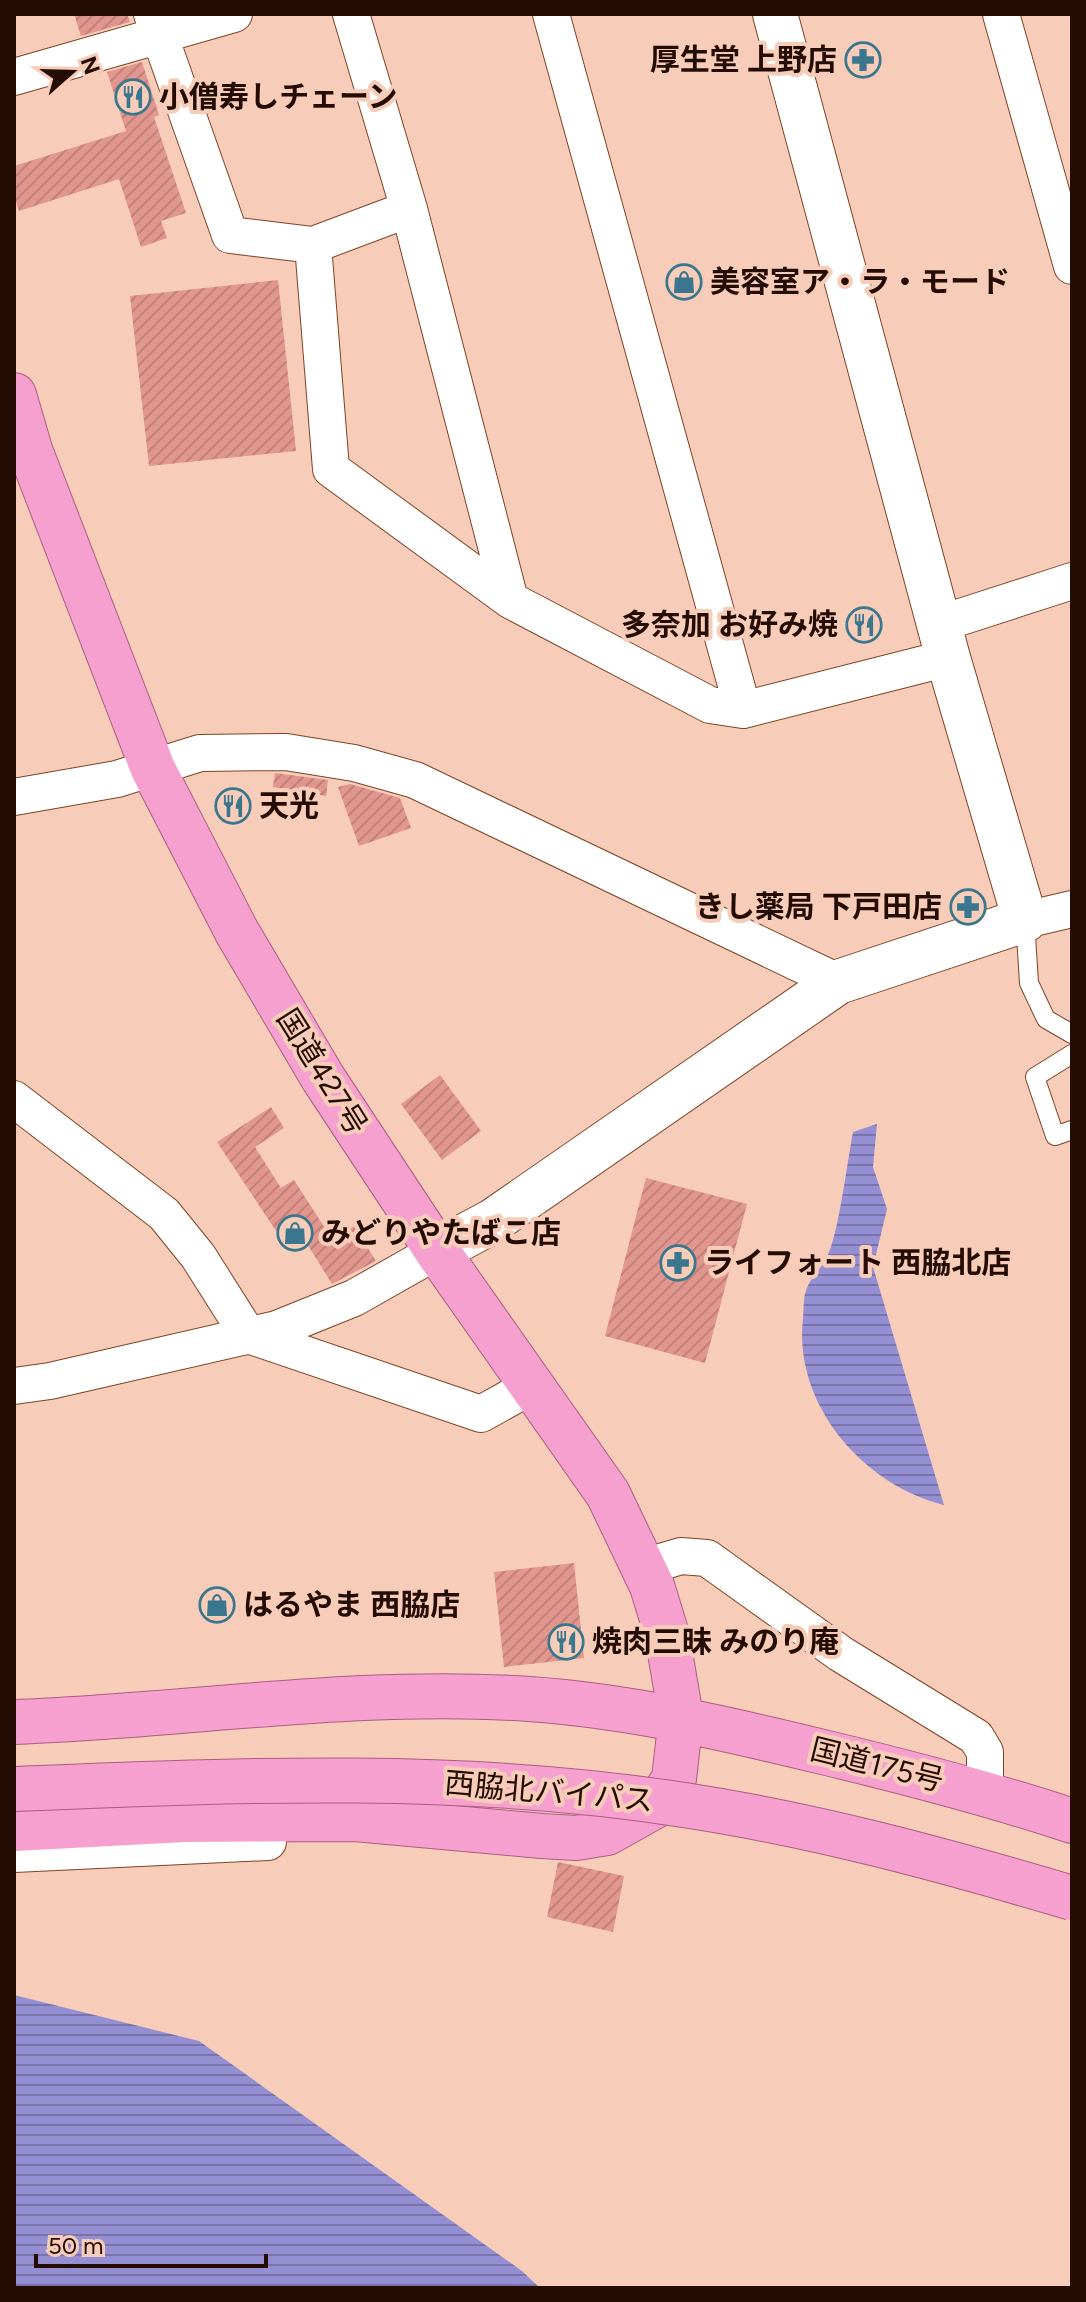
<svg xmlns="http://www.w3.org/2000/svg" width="1086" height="2302" viewBox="0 0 1086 2302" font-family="Figtree,'Noto Sans JP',sans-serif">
<defs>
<pattern id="water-rules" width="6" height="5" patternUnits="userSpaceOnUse" patternTransform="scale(2)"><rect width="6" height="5" fill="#948fd3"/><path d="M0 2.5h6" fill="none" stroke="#7973a9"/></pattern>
<pattern id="building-hatch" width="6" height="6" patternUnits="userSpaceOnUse" patternTransform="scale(2)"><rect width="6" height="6" fill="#e1968e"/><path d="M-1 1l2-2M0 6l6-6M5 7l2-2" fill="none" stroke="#c18079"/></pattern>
</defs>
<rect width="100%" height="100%" fill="#f7cdb9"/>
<!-- water -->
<path fill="url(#water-rules)" d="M 877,1124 L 873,1167 L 887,1209 L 873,1267 L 944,1505 C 863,1485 793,1404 803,1318 C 804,1309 803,1296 807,1288 C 811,1277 822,1268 827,1257 C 839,1232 847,1163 853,1132 Z
M 14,1995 L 199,2041 L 522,2271 L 540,2288 L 14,2288 Z"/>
<!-- building -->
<path fill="url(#building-hatch)" d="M 74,14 L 127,14 L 130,22 L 81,36 Z
M 142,62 L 159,115 L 154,117 L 186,213 L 161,221 L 167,238 L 141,247 L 119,179 L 19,211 L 14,195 L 14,166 L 126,131 L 107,72 Z
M 278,280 L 296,451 L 149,466 L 130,296 Z
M 275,773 L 328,780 L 326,796 L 273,787 Z
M 350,784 L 400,798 L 411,828 L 359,846 L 338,787 Z
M 440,1075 L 481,1131 L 442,1160 L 401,1104 Z
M 271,1107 L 284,1128 L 255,1147 L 281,1188 L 294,1180 L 332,1239 L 354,1226 L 376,1261 L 332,1284 L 296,1226 L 280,1237 L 217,1142 Z
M 646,1178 L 747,1204 L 705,1363 L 605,1336 Z
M 574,1563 L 584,1658 L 504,1667 L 494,1572 Z
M 558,1862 L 624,1876 L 613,1932 L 547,1917 Z"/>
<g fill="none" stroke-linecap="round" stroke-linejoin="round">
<defs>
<path id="service" d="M 1025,920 L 1029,983 L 1046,1019 L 1072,1034
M 1072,1054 L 1035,1077 L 1055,1136 L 1072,1130"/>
<path id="minor" d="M 152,14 L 230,235 L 313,245 L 409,209
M 351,14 L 409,209 L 510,600 L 710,705 L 743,710 L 948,658
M 551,14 L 743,710
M 1001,14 L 1072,266
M 14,77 L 234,14
M 313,245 L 331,469 L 510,600
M 939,624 L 1072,581
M 14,797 L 117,779 L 200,753 L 286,752 L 354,763 L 415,780 L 838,982
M 1025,920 L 1072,909
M 14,1099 L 164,1214 L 198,1256 L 248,1335 L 481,1414 L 533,1385
M 14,1386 L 50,1381 L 277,1329 L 354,1298 L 437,1251
M 644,1567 L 681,1556 L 707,1558 L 841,1654 L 976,1737 L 985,1752 L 985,1791
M 14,1854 L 268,1842"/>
<path id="tertiary" d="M 437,1251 L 493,1221 L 838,982 L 1025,920 L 948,658 L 775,14"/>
<path id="trunk" d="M 14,395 L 30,450 L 153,769 L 237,932 L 323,1078 L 437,1251 L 608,1494 L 652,1586 L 667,1635 L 681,1717 L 674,1779 L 657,1805 L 607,1833 L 576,1838 L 542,1836 L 355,1819 L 185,1820 L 14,1829
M 14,1722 C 185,1716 357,1687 529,1699 C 631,1706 728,1729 827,1753 C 910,1773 991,1794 1072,1821"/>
</defs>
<!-- service casing -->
<use href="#service" stroke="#7e4325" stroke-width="20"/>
<!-- minor casing -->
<use href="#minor" stroke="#7e4325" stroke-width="38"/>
<!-- tertiary casing -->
<use href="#tertiary" stroke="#7e4325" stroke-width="46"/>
<!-- trunk casing -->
<use href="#trunk" stroke="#ab5d80" stroke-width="46"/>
<!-- service -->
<use href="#service" stroke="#fff" stroke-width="18"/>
<!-- minor -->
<use href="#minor" stroke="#fff" stroke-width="36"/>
<!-- tertiary -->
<use href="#tertiary" stroke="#fff" stroke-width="44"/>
<!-- trunk -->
<use href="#trunk" stroke="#f6a0d0" stroke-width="44"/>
<defs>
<path id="trunk-bridge" d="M 14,1789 C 237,1780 463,1770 684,1805 C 816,1825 944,1860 1072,1898"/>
</defs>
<!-- trunk-bridge casing -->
<use href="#trunk-bridge" stroke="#ab5d80" stroke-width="46" stroke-linecap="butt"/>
<!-- trunk-bridge -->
<use href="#trunk-bridge" stroke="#f6a0d0" stroke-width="44"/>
</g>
<!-- icons -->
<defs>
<symbol id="pharmacy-ring" viewBox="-11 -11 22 22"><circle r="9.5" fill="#f7cdb9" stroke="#3a768d" stroke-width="1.5"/><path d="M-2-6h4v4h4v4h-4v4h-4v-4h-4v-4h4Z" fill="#3a768d"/></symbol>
<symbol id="restaurant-ring" viewBox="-11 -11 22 22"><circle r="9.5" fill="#f7cdb9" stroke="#3a768d" stroke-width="1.5"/><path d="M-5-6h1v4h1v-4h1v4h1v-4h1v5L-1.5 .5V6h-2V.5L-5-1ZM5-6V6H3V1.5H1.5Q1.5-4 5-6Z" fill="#3a768d"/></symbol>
<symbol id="shop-ring" viewBox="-11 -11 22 22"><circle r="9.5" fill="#f7cdb9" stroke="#3a768d" stroke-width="1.5"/><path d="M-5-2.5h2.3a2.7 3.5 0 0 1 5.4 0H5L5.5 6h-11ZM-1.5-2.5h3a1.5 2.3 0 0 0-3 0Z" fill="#3a768d"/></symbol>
</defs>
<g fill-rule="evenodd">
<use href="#pharmacy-ring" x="843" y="40" width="40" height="40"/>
<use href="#restaurant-ring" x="113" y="77" width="40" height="40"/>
<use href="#shop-ring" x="664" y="262" width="40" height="40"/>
<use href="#restaurant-ring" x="844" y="605" width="40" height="40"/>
<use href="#restaurant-ring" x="213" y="786" width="40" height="40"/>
<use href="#pharmacy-ring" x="948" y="887" width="40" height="40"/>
<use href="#shop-ring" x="275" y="1213" width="40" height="40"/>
<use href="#pharmacy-ring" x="658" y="1243" width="40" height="40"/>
<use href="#shop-ring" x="197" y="1585" width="40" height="40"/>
<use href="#restaurant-ring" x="546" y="1622" width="40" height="40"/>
</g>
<g text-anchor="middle" stroke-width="8" stroke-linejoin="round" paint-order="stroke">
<!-- poi labels -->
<g font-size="30" font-weight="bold" fill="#240c02" stroke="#f7cdb9" text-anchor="start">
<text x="837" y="70" text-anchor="end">厚生堂 上野店</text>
<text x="159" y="107">小僧寿しチェーン</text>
<text x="710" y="292">美容室ア・ラ・モード</text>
<text x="838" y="635" text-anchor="end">多奈加 お好み焼</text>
<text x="259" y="816">天光</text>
<text x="942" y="917" text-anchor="end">きし薬局 下戸田店</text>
<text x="321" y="1243">みどりやたばこ店</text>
<text x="704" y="1273">ライフォート 西脇北店</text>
<text x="243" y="1615">はるやま 西脇店</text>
<text x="592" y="1652">焼肉三昧 みのり庵</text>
</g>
<!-- street labels -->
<g font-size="30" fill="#240c02" stroke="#f7cdb9">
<text transform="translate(322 1072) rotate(58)" y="10">国道427号</text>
<text transform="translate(877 1765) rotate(14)" y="10">国道175号</text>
<text transform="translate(549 1792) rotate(5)" y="10">西脇北バイパス</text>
</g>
</g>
<!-- border -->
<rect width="1086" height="2302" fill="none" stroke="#240c02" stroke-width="32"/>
<!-- north arrow -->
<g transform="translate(72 72) rotate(70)" stroke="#f7cdb9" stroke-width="6" paint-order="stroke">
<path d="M0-6L14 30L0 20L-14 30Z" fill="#240c02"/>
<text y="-12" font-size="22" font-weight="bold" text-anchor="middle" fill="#240c02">N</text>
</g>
<!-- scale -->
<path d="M36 2254v12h230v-12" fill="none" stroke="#240c02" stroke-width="4"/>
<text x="48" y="2254" font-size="24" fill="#240c02" stroke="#f7cdb9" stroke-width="6" paint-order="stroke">50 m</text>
</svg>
